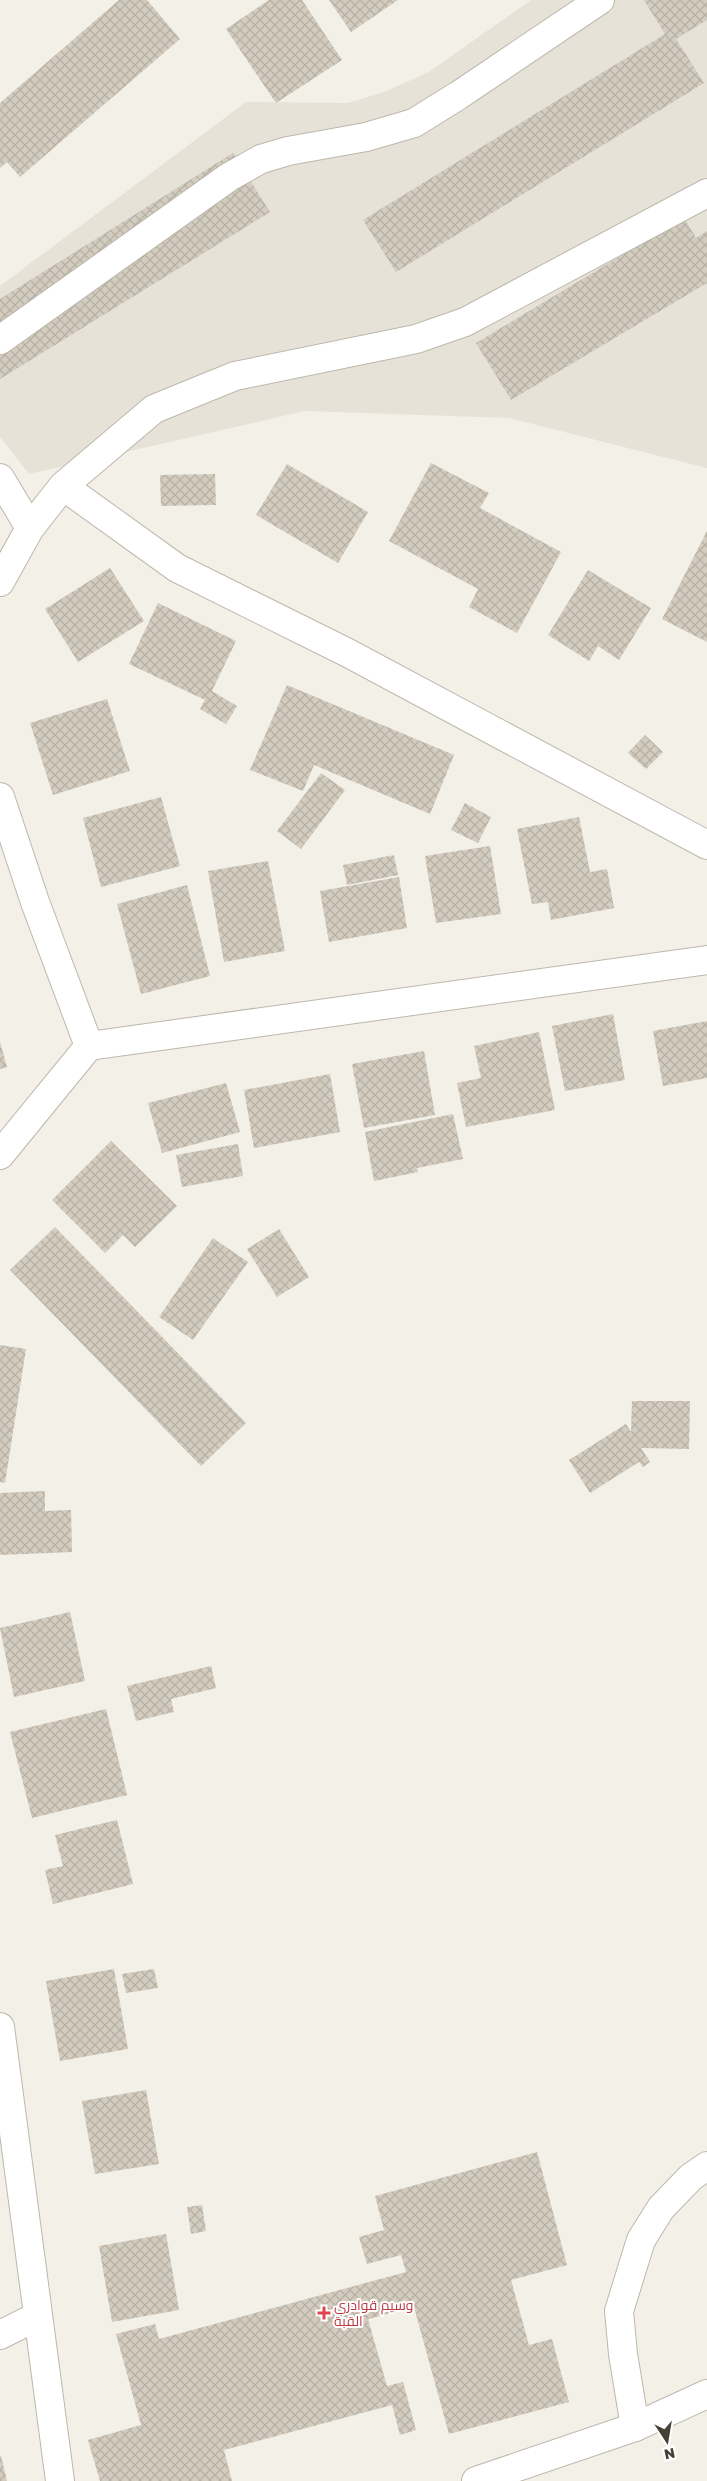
<svg xmlns="http://www.w3.org/2000/svg" width="707" height="2481" viewBox="0 0 707 2481" font-family="'Golos Text',Cairo,sans-serif">
<defs>
<pattern id="building-cross-hatch" width="8" height="8" patternUnits="userSpaceOnUse" patternTransform="scale(1.25)"><rect width="8" height="8" fill="#d3ccbf"/><path d="M0 0l8 8M0 8l8-8" fill="none" stroke="#b6b0a5"/></pattern>
</defs>
<rect width="100%" height="100%" fill="#f3f0e8"/>
<!-- residential -->
<path fill="#e6e2d7" d="M 531,0 L 707,0 L 707,468 L 509,418 L 305,411 L 29,474 L 0,437 L 0,286 L 246,102 L 348,103 L 384,92 L 429,72 Z"/>
<!-- building -->
<path fill="url(#building-cross-hatch)" d="M 119,0 L 147,0 L 180,39 L 20,177 L 7,162 L 0,168 L 0,103 Z
M 269,0 L 302,0 L 342,60 L 276,103 L 226,29 Z
M 329,0 L 398,0 L 351,32 Z
M 644,0 L 707,0 L 707,20 L 676,39 L 704,83 L 396,272 L 363,220 L 665,34 Z
M 233,153 L 270,212 L 0,379 L 0,299 Z
M 684,218 L 696,238 L 707,231 L 707,283 L 511,400 L 476,343 Z
M 431,463 L 489,493 L 480,508 L 561,552 L 517,633 L 469,607 L 478,589 L 389,541 Z
M 287,464 L 368,512 L 338,563 L 256,515 Z
M 215,474 L 216,505 L 161,506 L 160,475 Z
M 707,531 L 707,642 L 662,619 Z
M 110,568 L 144,621 L 78,662 L 45,609 Z
M 588,570 L 651,608 L 619,660 L 598,646 L 589,661 L 548,635 Z
M 158,603 L 236,641 L 212,691 L 237,706 L 226,724 L 200,709 L 205,700 L 129,664 Z
M 287,685 L 454,755 L 430,814 L 314,765 L 303,791 L 250,770 Z
M 107,699 L 130,771 L 53,795 L 30,723 Z
M 645,735 L 663,752 L 646,769 L 628,753 Z
M 321,773 L 345,790 L 301,849 L 277,831 Z
M 161,797 L 180,866 L 101,887 L 83,818 Z
M 465,803 L 491,817 L 478,843 L 451,830 Z
M 579,817 L 590,872 L 607,869 L 614,908 L 551,920 L 548,902 L 532,904 L 517,829 Z
M 490,846 L 501,914 L 436,923 L 425,856 Z
M 394,855 L 398,875 L 347,885 L 343,865 Z
M 268,861 L 285,951 L 224,962 L 208,871 Z
M 399,877 L 407,928 L 329,942 L 320,891 Z
M 187,885 L 210,976 L 141,994 L 117,904 Z
M 613,1014 L 625,1080 L 565,1091 L 552,1026 Z
M 707,1021 L 707,1078 L 663,1086 L 653,1031 Z
M 539,1032 L 555,1110 L 466,1127 L 457,1083 L 481,1078 L 474,1046 Z
M 0,1042 L 7,1067 L 0,1069 Z
M 424,1051 L 435,1115 L 364,1128 L 352,1064 Z
M 330,1074 L 340,1132 L 254,1148 L 244,1090 Z
M 226,1083 L 240,1132 L 162,1153 L 148,1103 Z
M 453,1114 L 463,1159 L 417,1168 L 418,1172 L 374,1181 L 365,1132 Z
M 111,1141 L 177,1206 L 135,1247 L 123,1235 L 105,1253 L 52,1200 Z
M 238,1144 L 243,1176 L 182,1187 L 176,1155 Z
M 55,1227 L 246,1423 L 201,1466 L 10,1270 Z
M 279,1229 L 309,1277 L 277,1297 L 247,1249 Z
M 213,1238 L 248,1262 L 193,1340 L 159,1317 Z
M 0,1345 L 26,1349 L 5,1483 L 0,1482 Z
M 632,1401 L 690,1401 L 689,1449 L 641,1448 L 650,1462 L 643,1467 L 639,1462 L 590,1493 L 569,1460 L 626,1424 L 631,1432 Z
M 45,1491 L 45,1511 L 71,1510 L 72,1552 L 0,1555 L 0,1493 Z
M 70,1612 L 85,1681 L 14,1697 L 0,1628 Z
M 211,1666 L 216,1688 L 171,1699 L 174,1712 L 136,1721 L 127,1686 Z
M 106,1709 L 127,1795 L 32,1818 L 10,1732 Z
M 117,1820 L 133,1884 L 53,1904 L 45,1870 L 63,1866 L 55,1835 Z
M 114,1969 L 128,2049 L 60,2061 L 46,1981 Z
M 154,1969 L 158,1988 L 126,1993 L 122,1974 Z
M 146,2090 L 159,2164 L 95,2174 L 82,2101 Z
M 537,2152 L 567,2265 L 511,2280 L 529,2345 L 552,2339 L 569,2402 L 449,2434 L 414,2307 L 368,2319 L 387,2386 L 403,2382 L 416,2430 L 400,2435 L 392,2405 L 224,2450 L 232,2481 L 100,2481 L 88,2440 L 141,2425 L 116,2334 L 155,2324 L 159,2339 L 406,2272 L 401,2255 L 367,2264 L 359,2237 L 384,2230 L 375,2196 Z
M 202,2205 L 206,2231 L 191,2234 L 187,2207 Z
M 166,2234 L 179,2310 L 112,2322 L 99,2246 Z
M 0,2456 L 1,2456 L 7,2481 L 0,2481 Z"/>
<g fill="none" stroke-linecap="round" stroke-linejoin="round">
<defs>
<path id="minor" d="M 0,340 L 229,177 L 261,159 L 288,151 L 366,137 L 414,123 L 459,95 L 600,0
M 0,478 L 30,528
M 63,486 L 177,568 L 348,653 L 707,845
M 0,582 L 30,528 L 63,486 L 154,409 L 235,376 L 416,339 L 465,322 L 707,193
M 0,797 L 35,902 L 89,1046
M 0,1155 L 89,1046 L 707,960
M 0,2027 L 60,2481
M 0,2335 L 36,2317
M 635,2427 L 623,2354 L 619,2311 L 641,2240 L 661,2208 L 691,2177 L 707,2166"/>
<path id="tertiary" d="M 476,2481 L 635,2427 L 707,2394"/>
</defs>
<!-- minor casing -->
<use href="#minor" stroke="#bdb8ac" stroke-width="30"/>
<!-- tertiary casing -->
<use href="#tertiary" stroke="#bdb8ac" stroke-width="30"/>
<!-- minor -->
<use href="#minor" stroke="#fff" stroke-width="28"/>
<!-- tertiary -->
<use href="#tertiary" stroke="#fff" stroke-width="28"/>
</g>
<!-- markers -->
<path fill="#e0444e" stroke="#fff" stroke-width="2" d="M321.5 2305.5h5v5h5v5h-5v5h-5v-5h-5v-5h5z"/>
<g text-anchor="middle" stroke-width="4" stroke-linejoin="round" paint-order="stroke">
<!-- health labels -->
<g font-size="14" fill="#be3a42" stroke="#fff" text-anchor="start">
<text x="334" y="2310">وسيم قوادري<tspan x="334" dy="16">القبة</tspan></text>
</g>
</g>
<!-- north arrow -->
<g transform="translate(667 2441) rotate(168)" stroke="#ffffff" stroke-width="4" paint-order="stroke">
<path d="M0-4L9 19L0 12L-9 19Z" fill="#454137"/>
<text y="-8" font-size="14" font-weight="bold" text-anchor="middle" fill="#454137">N</text>
</g>
</svg>
